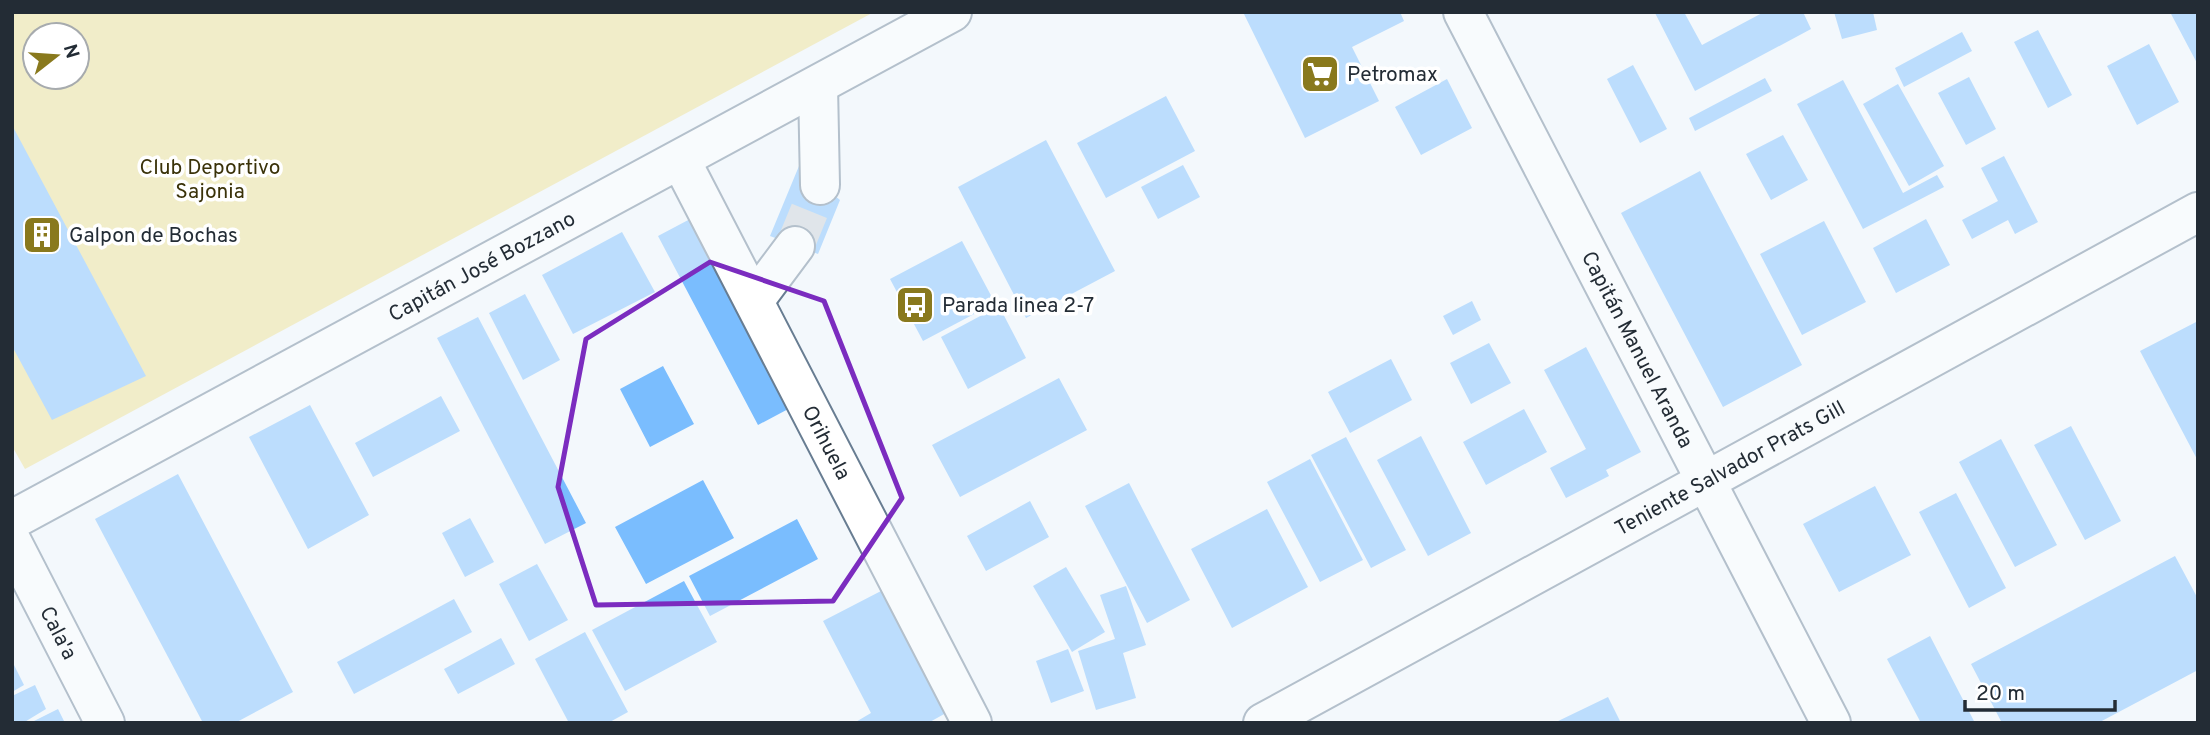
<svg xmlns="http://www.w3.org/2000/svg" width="2210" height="735" viewBox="0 0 2210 735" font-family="Overpass,sans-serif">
<rect width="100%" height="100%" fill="#f3f8fc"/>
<!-- green -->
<path fill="#efdf8d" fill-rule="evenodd" d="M 12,12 L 874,12 L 25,469 L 12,446 ZM 35,35 L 77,35 L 77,77 L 35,77 Z"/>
<!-- building -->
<path fill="#7abdfe" d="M 1243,12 L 1400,12 L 1404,21 L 1352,47 L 1379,101 L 1305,138 Z
M 1684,12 L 1702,45 L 1764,12 L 1803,12 L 1811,29 L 1695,91 L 1655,13 Z
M 1834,12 L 1873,12 L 1877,30 L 1842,39 Z
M 2170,12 L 2198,12 L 2198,65 Z
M 2038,30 L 2072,95 L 2048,108 L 2014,42 Z
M 1962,32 L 1972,51 L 1904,87 L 1895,68 Z
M 2149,44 L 2179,102 L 2137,125 L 2107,66 Z
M 1633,65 L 1667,129 L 1640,143 L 1607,79 Z
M 1969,77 L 1996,129 L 1966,145 L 1938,93 Z
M 1765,78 L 1772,91 L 1695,131 L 1689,118 Z
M 1447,79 L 1472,128 L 1421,155 L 1395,107 Z
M 1843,80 L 1903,193 L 1937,175 L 1944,187 L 1863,229 L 1797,104 Z
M 1898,84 L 1944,166 L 1909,186 L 1863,104 Z
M 1166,96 L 1195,151 L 1106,198 L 1077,143 Z
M 12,125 L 146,376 L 52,420 L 12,346 Z
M 1783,135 L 1808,180 L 1771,200 L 1746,154 Z
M 1046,140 L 1115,271 L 1026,318 L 958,187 Z
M 2004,156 L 2038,222 L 2015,234 L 2008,220 L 1972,239 L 1962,220 L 1998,201 L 1981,168 Z
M 1183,165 L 1200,197 L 1158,219 L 1141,187 Z
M 799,166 L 840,200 L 818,254 L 770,236 Z
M 1700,171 L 1802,365 L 1723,407 L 1621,213 Z
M 692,218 L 792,407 L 758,425 L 658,236 Z
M 1926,219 L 1950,265 L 1896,293 L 1873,248 Z
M 1824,221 L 1866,302 L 1802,335 L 1760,254 Z
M 622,232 L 655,292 L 573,334 L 542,275 Z
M 962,241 L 995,303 L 923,341 L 890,279 Z
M 525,294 L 560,360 L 523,380 L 489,313 Z
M 1472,301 L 1481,320 L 1453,335 L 1443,316 Z
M 999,306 L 1026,358 L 968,389 L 941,337 Z
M 478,317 L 586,523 L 545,544 L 437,338 Z
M 2198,321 L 2198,461 L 2140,351 Z
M 1489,343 L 1511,383 L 1471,404 L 1450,363 Z
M 1586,347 L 1641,452 L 1606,470 L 1609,476 L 1566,498 L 1550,468 L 1586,449 L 1544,370 Z
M 1391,359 L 1412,400 L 1350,433 L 1328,392 Z
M 663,366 L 694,424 L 650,447 L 620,389 Z
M 1059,378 L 1087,430 L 960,497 L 932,445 Z
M 441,396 L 460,431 L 373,477 L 355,443 Z
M 310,405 L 369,515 L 308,549 L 249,437 Z
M 1524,409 L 1547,452 L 1486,485 L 1463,442 Z
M 2071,426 L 2121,521 L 2085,540 L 2034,445 Z
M 1421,436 L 1471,533 L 1428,556 L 1377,460 Z
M 1346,437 L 1406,550 L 1371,568 L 1311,455 Z
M 2001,439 L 2057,545 L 2015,567 L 1959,462 Z
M 1310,459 L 1363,560 L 1320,582 L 1267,482 Z
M 178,474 L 293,692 L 235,723 L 203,723 L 95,519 Z
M 703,480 L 734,538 L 646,584 L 615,527 Z
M 1129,483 L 1190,600 L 1147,623 L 1085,506 Z
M 1875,486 L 1911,555 L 1839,592 L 1803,524 Z
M 1956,493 L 2006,588 L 1969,608 L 1919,512 Z
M 1030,501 L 1049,537 L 986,571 L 967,536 Z
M 1267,509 L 1308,587 L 1232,628 L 1191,549 Z
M 470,518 L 494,562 L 465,577 L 442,533 Z
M 797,519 L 818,559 L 710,616 L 689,576 Z
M 2175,556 L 2198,599 L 2198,670 L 2098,723 L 2002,723 L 1971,664 Z
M 537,564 L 568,620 L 529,641 L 499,584 Z
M 1066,567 L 1105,632 L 1072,652 L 1033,586 Z
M 684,581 L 717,642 L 625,691 L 592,630 Z
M 1126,586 L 1146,645 L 1123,653 L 1136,698 L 1096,710 L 1078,651 L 1115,639 L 1100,595 Z
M 881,591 L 946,713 L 928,723 L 854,723 L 871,713 L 823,621 Z
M 454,599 L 472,632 L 354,694 L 337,662 Z
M 585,632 L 628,712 L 608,723 L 569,723 L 535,659 Z
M 1930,636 L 1975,723 L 1921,723 L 1887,659 Z
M 501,638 L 515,664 L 458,694 L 444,669 Z
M 1068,649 L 1084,691 L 1051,703 L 1036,661 Z
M 12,661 L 24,685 L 12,692 Z
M 35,685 L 46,709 L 23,723 L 12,723 L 12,696 Z
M 1608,697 L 1621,723 L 1554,723 Z
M 58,709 L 65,723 L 30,723 Z"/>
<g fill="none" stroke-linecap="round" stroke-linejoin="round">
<!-- minor-tunnel -->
<path stroke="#c9cfd4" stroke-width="38" stroke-dasharray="38 19" stroke-linecap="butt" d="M 795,246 L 820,185"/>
<defs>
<g id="minor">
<path id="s1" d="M 1463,12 L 1831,723"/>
<path d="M 818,86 L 820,185"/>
<path id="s2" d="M 681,161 L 972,723"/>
<path d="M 754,301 L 795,246"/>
<path id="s3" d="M 12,520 L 952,12"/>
<path id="s4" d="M 12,542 L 105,723"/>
<path id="s5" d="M 1263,723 L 2198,212"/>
</g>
</defs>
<!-- minor casing -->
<use href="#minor" stroke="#687d92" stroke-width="42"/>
<!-- minor -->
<use href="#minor" stroke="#fff" stroke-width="38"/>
</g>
<!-- marked area -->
<path d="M0 0H2210V735H0ZM 710,262 L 824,301 L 902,498 L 833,601 L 596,605 L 558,487 L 586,339 Z" fill="#f3f8fc" fill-opacity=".55" fill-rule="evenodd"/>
<path fill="none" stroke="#7b2cbf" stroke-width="5" stroke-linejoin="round" d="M 710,262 L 824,301 L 902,498 L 833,601 L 596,605 L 558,487 L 586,339 Z"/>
<!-- icons -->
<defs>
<symbol id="supermarket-square" viewBox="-11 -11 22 22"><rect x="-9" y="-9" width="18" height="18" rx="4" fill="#89791d" stroke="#fff"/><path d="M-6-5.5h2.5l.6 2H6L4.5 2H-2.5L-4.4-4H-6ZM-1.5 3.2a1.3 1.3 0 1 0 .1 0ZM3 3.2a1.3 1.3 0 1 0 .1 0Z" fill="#fff"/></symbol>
<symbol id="building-square" viewBox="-11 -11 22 22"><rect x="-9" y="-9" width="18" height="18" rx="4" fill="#89791d" stroke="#fff"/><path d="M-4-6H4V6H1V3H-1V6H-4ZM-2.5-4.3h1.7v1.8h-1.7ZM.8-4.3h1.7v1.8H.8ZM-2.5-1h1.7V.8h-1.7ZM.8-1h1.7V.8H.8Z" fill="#fff"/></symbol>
<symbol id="bus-square" viewBox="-11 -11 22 22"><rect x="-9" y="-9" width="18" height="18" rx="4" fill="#89791d" stroke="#fff"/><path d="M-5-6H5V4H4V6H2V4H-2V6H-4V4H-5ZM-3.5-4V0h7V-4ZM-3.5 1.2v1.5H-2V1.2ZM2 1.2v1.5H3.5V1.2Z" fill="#fff"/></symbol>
</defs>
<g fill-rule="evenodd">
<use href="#supermarket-square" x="1298" y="52" width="44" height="44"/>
<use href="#building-square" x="20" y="213" width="44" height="44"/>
<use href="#bus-square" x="893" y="283" width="44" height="44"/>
</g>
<g text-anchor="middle" stroke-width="7" stroke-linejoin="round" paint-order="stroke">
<!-- poi labels -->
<g font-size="21" fill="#232c35" stroke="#fff" text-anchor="start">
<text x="1347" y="81">Petromax</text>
<text x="69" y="242">Galpon de Bochas</text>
<text x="942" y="312">Parada linea 2-7</text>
</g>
<!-- park labels -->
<g font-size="21" fill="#3a3209" stroke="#fff">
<text x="210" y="174">Club Deportivo<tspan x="210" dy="24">Sajonia</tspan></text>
</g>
<!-- street labels -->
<g font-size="21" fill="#232c35" stroke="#fff">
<text dy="7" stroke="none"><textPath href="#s3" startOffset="534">Capitán José Bozzano</textPath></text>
<text dy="7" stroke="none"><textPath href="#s1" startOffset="380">Capitán Manuel Aranda</textPath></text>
<text dy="7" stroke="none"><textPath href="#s2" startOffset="317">Orihuela</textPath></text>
<text dy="7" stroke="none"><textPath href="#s5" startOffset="532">Teniente Salvador Prats Gill</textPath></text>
<text dy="7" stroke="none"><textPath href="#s4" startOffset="102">Cala'a</textPath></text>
</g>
</g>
<!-- border -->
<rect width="2210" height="735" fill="none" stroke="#232c35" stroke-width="28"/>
<!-- north arrow -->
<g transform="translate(56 56) rotate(73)"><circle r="33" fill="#ffffff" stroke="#a7abae" stroke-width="2"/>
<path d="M0-5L12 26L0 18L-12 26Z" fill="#89791d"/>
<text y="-10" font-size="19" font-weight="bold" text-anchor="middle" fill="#232c35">N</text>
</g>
<!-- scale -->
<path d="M1965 700v10h150v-10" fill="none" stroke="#232c35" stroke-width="3.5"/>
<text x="1976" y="700" font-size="21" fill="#232c35" stroke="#ffffff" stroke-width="5" paint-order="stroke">20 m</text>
</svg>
